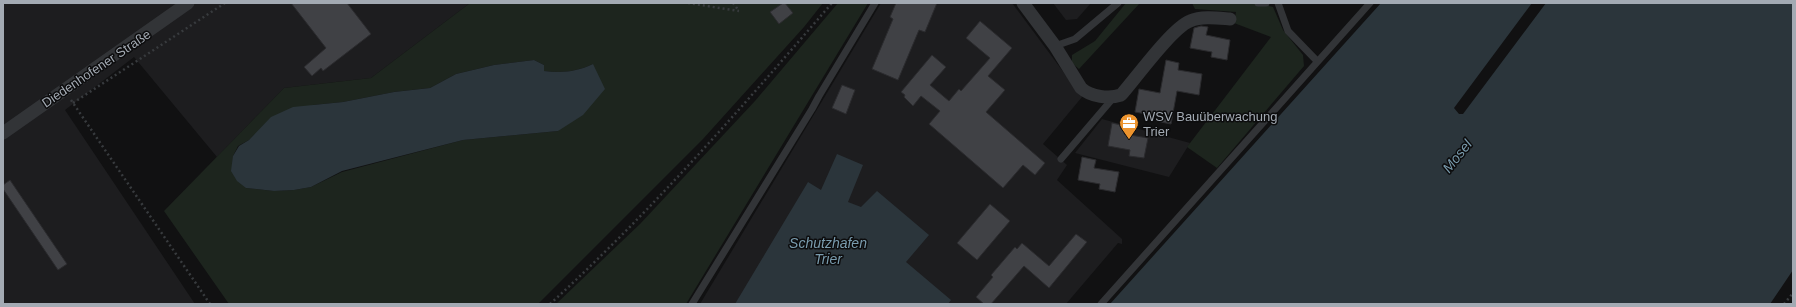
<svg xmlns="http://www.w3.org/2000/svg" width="1796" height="307" viewBox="0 0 1796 307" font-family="Helvetica,sans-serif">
<rect width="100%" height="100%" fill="#111112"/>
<!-- built -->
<path fill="#1d1d1f" d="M 3,3 L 470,3 L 371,78 L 284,88 L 217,157 L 134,57 L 65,110 L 195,304 L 3,304 Z
M 881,3 L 1012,3 L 1082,97 L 1043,144 L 1067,165 L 1057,180 L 1122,239 L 1122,244 L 1118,243 L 1066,304 L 700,304 Z
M 1053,3 L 1091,3 L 1077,19 L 1066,20 Z
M 1102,119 L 1190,143 L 1169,177 L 1075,153 Z"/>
<!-- green -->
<path fill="#1d251e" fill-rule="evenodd" d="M 470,3 L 823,3 L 804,27 L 703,139 L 538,304 L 229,304 L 164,211 L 284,88 L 371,78 ZM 534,60 L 544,65 L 544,71 C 562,73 576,72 593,64 L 558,131 L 463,140 L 342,172 L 311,187 L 294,190 L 274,191 L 246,188 L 233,156 L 238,146 L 249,140 L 259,131 L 313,105 L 343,102 L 394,92 L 430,88 L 456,74 L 494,65 Z
M 838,3 L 868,3 L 686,304 L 556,304 L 640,224 L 755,101 Z
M 1126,3 L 1140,3 L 1079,69 L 1072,63 L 1072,55 L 1095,41 Z
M 1192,3 L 1255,3 L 1273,7 L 1283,30 L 1303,55 L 1304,66 L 1217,168 L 1187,147 L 1271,37 L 1234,23 L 1236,12 L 1195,9 Z"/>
<!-- water -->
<path fill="#2b353b" d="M 1381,3 L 1532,3 L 1454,108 L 1459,114 L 1463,114 L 1466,110 L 1546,3 L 1793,3 L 1793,270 L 1770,304 L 1110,304 Z
M 534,60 L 544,65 L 544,71 C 562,73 576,72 593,64 L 605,89 L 583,115 L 558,131 L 463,140 L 342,171 L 311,187 L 294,190 L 274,191 L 246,188 L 237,181 L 231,171 L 233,156 L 239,146 L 249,140 L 271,117 L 293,107 L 343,102 L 394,92 L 430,88 L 456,74 L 494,65 Z
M 837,154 L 863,165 L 848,202 L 861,207 L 877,191 L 929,235 L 906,262 L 951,300 L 948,304 L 735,304 L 808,182 L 821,190 Z"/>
<!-- building -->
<path fill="#404145" stroke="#2b2b2e" d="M 291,3 L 347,3 L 371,34 L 323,71 L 321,68 L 312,76 L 304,67 L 326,48 Z
M 783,3 L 785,3 L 793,13 L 779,24 L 770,12 Z
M 896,3 L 937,3 L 925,32 L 919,30 L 898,80 L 872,69 L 893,19 L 890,17 Z
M 980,21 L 1012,48 L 988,76 L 1005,90 L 986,112 L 1045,163 L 1035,175 L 1023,165 L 1003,188 L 929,124 L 940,111 L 921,96 L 913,106 L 904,97 L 905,95 L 901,92 L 932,55 L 946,67 L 930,85 L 949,101 L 959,89 L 961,91 L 990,58 L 966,38 Z
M 1201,26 L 1208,27 L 1206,35 L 1230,40 L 1227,60 L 1211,57 L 1212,52 L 1190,48 L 1194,28 Z
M 1166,60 L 1179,63 L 1178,70 L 1202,74 L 1199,95 L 1177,91 L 1171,124 L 1156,121 L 1157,116 L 1135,112 L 1139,89 L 1160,93 Z
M 842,85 L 855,90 L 846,114 L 832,108 Z
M 1112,123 L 1125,126 L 1124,134 L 1148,138 L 1144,158 L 1129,156 L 1130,150 L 1108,146 Z
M 1082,157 L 1096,160 L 1094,168 L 1119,172 L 1115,192 L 1099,189 L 1100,184 L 1078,180 Z
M 10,180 L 67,264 L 58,270 L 3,189 L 3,185 Z
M 990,204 L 1010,221 L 977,260 L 957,243 Z
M 1076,234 L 1087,242 L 1049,288 L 1024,266 L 991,304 L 984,304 L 976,297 L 993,277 L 991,275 L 1015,247 L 1017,249 L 1022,243 L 1049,266 Z"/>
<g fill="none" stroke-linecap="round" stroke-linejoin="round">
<!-- path -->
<path stroke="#383b3e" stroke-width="2.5" stroke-dasharray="2 3" stroke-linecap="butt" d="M 688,3 L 739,11
M 733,3 L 739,11
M 71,100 L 210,304
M 73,103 L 225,3
M 550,304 C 652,211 742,107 832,3
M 1784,304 L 1793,293"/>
<!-- service -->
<path stroke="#323437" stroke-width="7" d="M 1258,3 L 1266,3
M 1278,3 L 1288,31 L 1317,61
M 1055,46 L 1075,39 L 1118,3
M 1061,159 L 1114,97
M 692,304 L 812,109 L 819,96 L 875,3
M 1101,304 L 1370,3"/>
<!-- minor -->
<path stroke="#323437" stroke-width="13" d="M 1023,3 L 1055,46 L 1081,88 C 1091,97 1109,99 1121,95 C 1136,78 1172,28 1190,21 C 1202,16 1217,18 1230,19
M 3,133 L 188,3"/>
</g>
<!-- icons -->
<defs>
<symbol id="office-pin" viewBox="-11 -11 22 30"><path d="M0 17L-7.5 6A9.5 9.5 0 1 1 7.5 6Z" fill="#ed942e" stroke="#0c0c0d"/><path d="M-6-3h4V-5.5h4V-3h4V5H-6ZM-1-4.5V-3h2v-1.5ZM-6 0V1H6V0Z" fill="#fff"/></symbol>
</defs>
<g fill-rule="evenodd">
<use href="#office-pin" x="1118" y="112" width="22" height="30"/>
</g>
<g text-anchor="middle" stroke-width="3" stroke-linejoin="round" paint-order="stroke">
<!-- street labels -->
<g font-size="13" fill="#a3aab3" stroke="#0c0c0d">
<text transform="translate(96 68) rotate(-34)" y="5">Diedenhofener Straße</text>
</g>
<!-- poi labels -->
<g font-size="13" fill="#a3aab3" stroke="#0c0c0d" text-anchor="start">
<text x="1143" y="121">WSV Bauüberwachung<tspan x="1143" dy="15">Trier</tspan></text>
</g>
<!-- water labels -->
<g font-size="14" font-style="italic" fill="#7a9cae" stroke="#0c0c0d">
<text transform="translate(1457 156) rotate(-51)" y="5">Mosel</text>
<text x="828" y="248">Schutzhafen<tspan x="828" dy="16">Trier</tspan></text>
</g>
</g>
<!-- border -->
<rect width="1796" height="307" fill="none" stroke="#a3aab3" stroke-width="8"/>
</svg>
